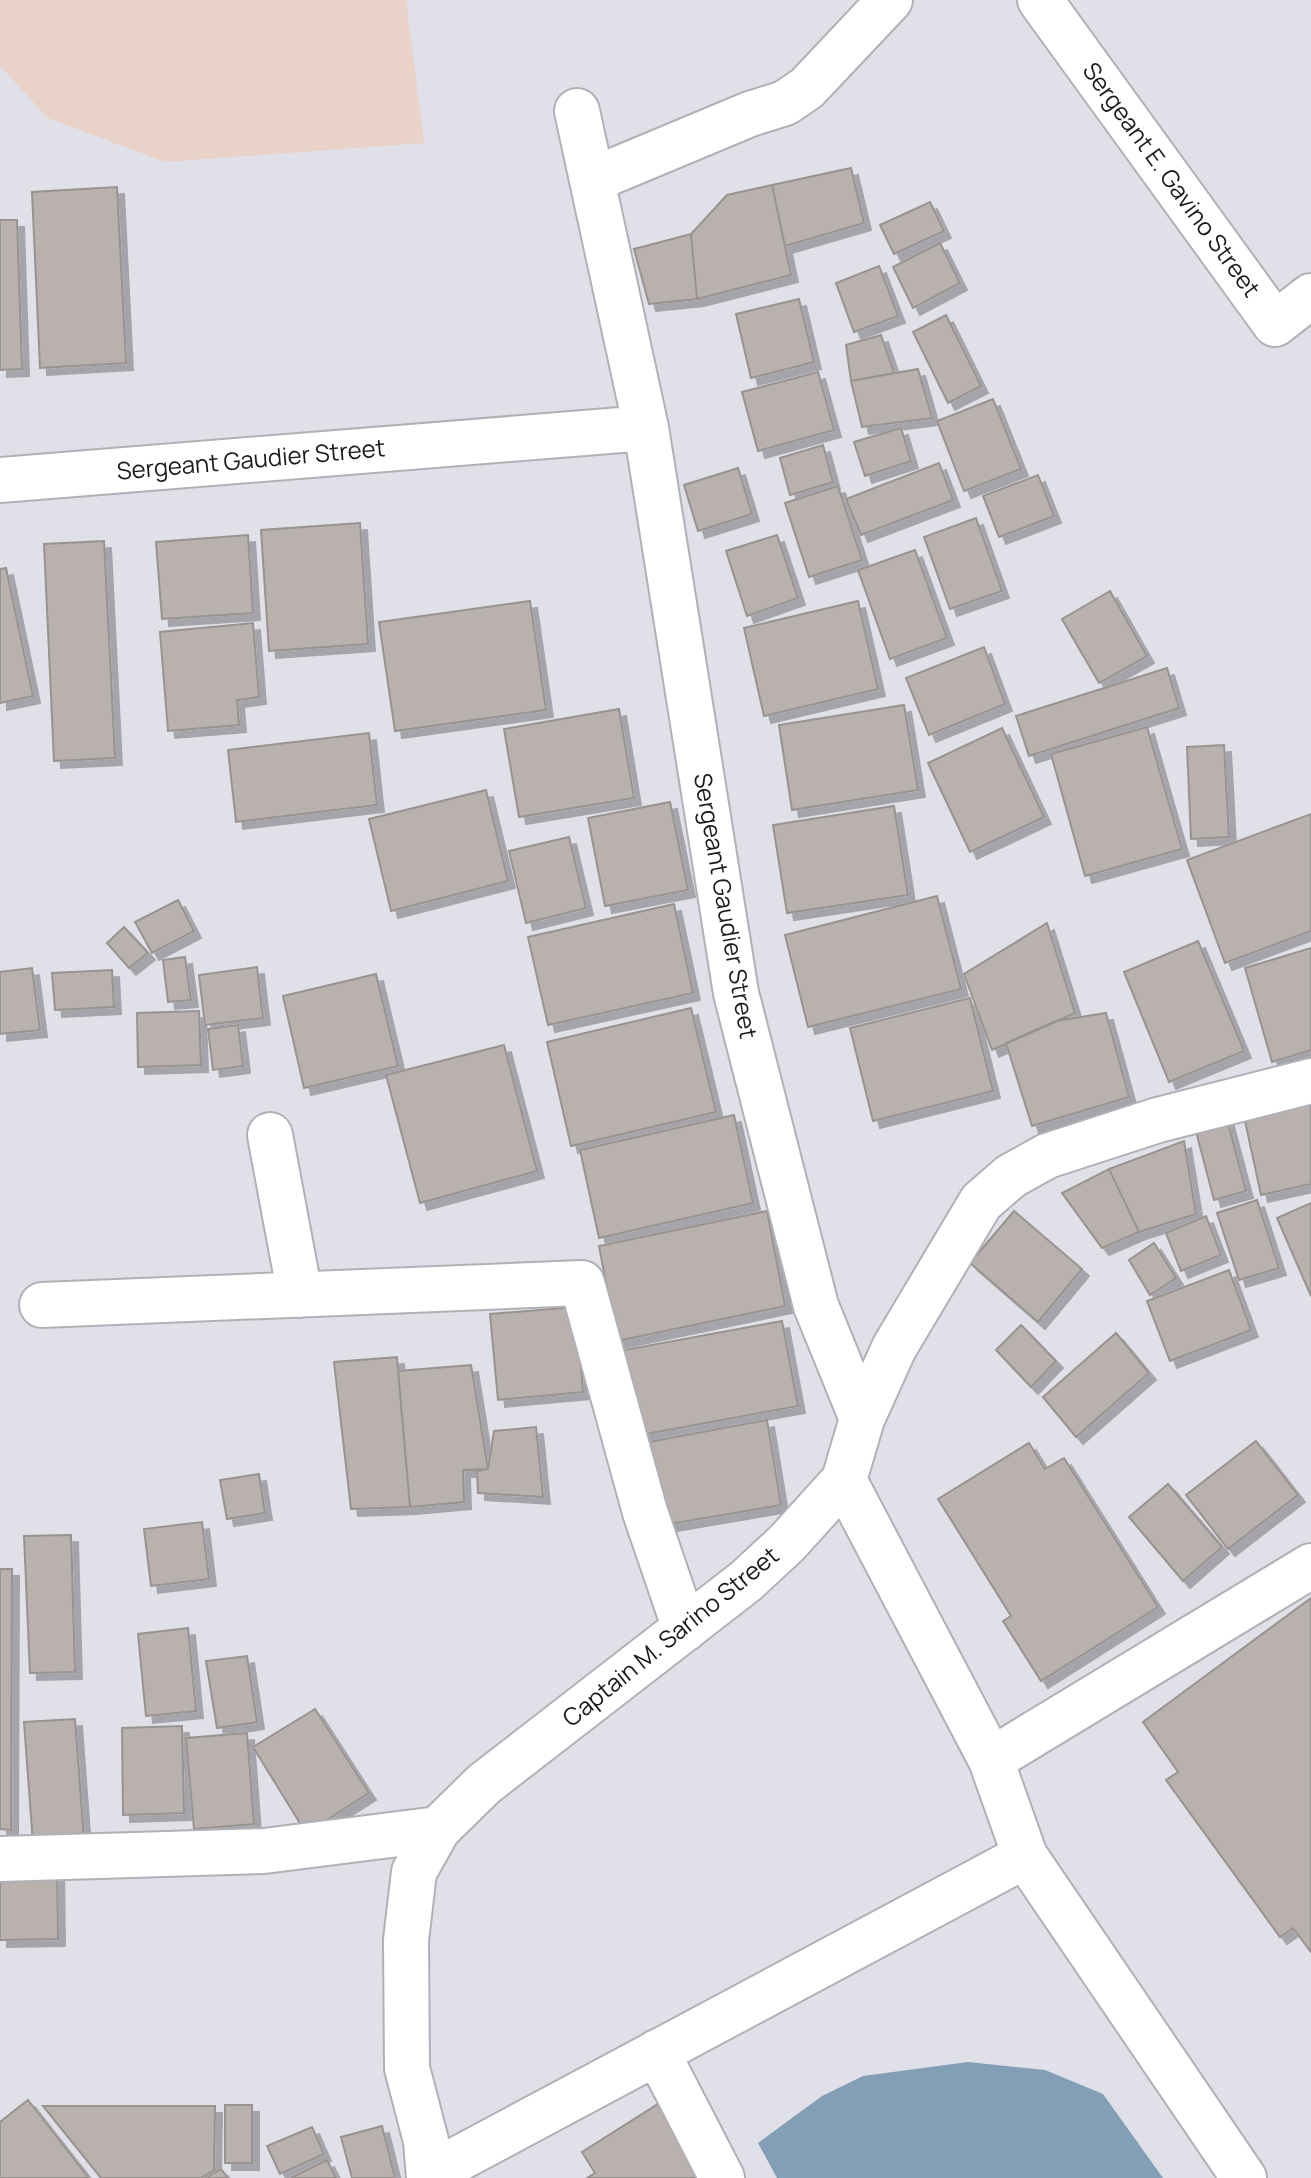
<svg xmlns="http://www.w3.org/2000/svg" width="1311" height="2178" viewBox="0 0 1311 2178" font-family="Manrope,sans-serif">
<defs>
<filter id="shadow"><feDropShadow dx="7" dy="7" stdDeviation="0" flood-color="#0004"/></filter>
</defs>
<rect width="100%" height="100%" fill="#e0e0e8"/>
<!-- industrial -->
<path fill="#e9d2c7" d="M 0,0 L 406,0 L 424,143 L 165,162 L 48,118 L 0,66 Z"/>
<!-- water -->
<path fill="#829fb6" d="M 968,2062 L 1045,2070 L 1103,2094 L 1163,2178 L 777,2178 L 758,2143 L 822,2096 L 863,2076 Z"/>
<!-- building -->
<path fill="#b8b1ad" stroke="#99938f" stroke-width="2" filter="url(#shadow)" d="M 851,168 L 864,223 L 785,246 L 772,185 Z
M 772,185 L 791,275 L 697,299 L 691,234 L 727,195 Z
M 117,187 L 126,363 L 40,368 L 32,192 Z
M 930,202 L 944,231 L 894,254 L 880,225 Z
M 0,220 L 17,220 L 22,369 L 0,370 Z
M 691,234 L 697,299 L 649,304 L 634,249 Z
M 940,243 L 960,283 L 913,308 L 893,267 Z
M 879,266 L 898,316 L 854,332 L 836,283 Z
M 799,299 L 814,362 L 751,378 L 736,314 Z
M 946,315 L 981,386 L 948,403 L 913,332 Z
M 881,335 L 894,373 L 851,381 L 846,345 Z
M 918,369 L 932,418 L 862,427 L 851,381 Z
M 818,372 L 834,430 L 758,451 L 742,392 Z
M 993,399 L 1021,469 L 964,491 L 937,421 Z
M 901,428 L 911,461 L 865,476 L 854,442 Z
M 823,445 L 833,482 L 790,495 L 780,458 Z
M 939,463 L 953,500 L 861,535 L 846,499 Z
M 738,468 L 752,514 L 698,531 L 684,485 Z
M 1038,475 L 1054,516 L 999,537 L 983,496 Z
M 838,486 L 862,560 L 809,577 L 785,503 Z
M 976,518 L 1002,591 L 950,609 L 924,537 Z
M 360,523 L 368,644 L 269,651 L 261,530 Z
M 248,535 L 253,613 L 162,619 L 156,542 Z
M 777,535 L 798,598 L 747,616 L 726,551 Z
M 104,541 L 115,758 L 54,761 L 44,544 Z
M 915,550 L 947,638 L 890,659 L 858,570 Z
M 6,568 L 33,696 L 0,703 L 0,569 Z
M 1110,591 L 1147,656 L 1099,683 L 1062,619 Z
M 530,601 L 546,710 L 395,731 L 379,622 Z
M 858,601 L 878,689 L 764,716 L 744,628 Z
M 253,623 L 259,697 L 237,700 L 239,725 L 168,731 L 160,632 Z
M 984,647 L 1005,704 L 929,735 L 906,678 Z
M 1167,668 L 1179,708 L 1029,756 L 1016,716 Z
M 904,705 L 918,790 L 792,810 L 779,725 Z
M 619,709 L 634,798 L 519,817 L 504,729 Z
M 1147,727 L 1182,849 L 1085,876 L 1051,754 Z
M 1002,728 L 1044,817 L 970,852 L 928,763 Z
M 369,733 L 377,805 L 236,822 L 228,750 Z
M 1224,745 L 1229,837 L 1191,839 L 1187,747 Z
M 486,790 L 508,881 L 391,911 L 369,819 Z
M 670,802 L 688,890 L 605,906 L 588,818 Z
M 894,806 L 908,895 L 787,913 L 773,825 Z
M 1311,814 L 1311,931 L 1225,963 L 1187,860 Z
M 569,837 L 586,908 L 526,923 L 509,851 Z
M 937,896 L 961,989 L 808,1027 L 785,935 Z
M 178,900 L 194,931 L 152,953 L 135,922 Z
M 674,904 L 693,993 L 548,1025 L 528,937 Z
M 1047,923 L 1075,1013 L 992,1050 L 964,974 Z
M 124,927 L 148,953 L 129,968 L 107,943 Z
M 1198,941 L 1244,1051 L 1169,1082 L 1124,972 Z
M 1311,948 L 1311,1050 L 1272,1062 L 1245,968 Z
M 185,957 L 191,1000 L 168,1002 L 163,960 Z
M 257,967 L 263,1018 L 205,1025 L 199,975 Z
M 32,968 L 40,1030 L 0,1034 L 0,972 Z
M 112,970 L 114,1007 L 55,1010 L 52,973 Z
M 376,974 L 398,1066 L 304,1088 L 283,996 Z
M 970,998 L 993,1091 L 873,1121 L 850,1028 Z
M 691,1008 L 716,1112 L 571,1146 L 547,1042 Z
M 199,1011 L 201,1065 L 138,1067 L 137,1013 Z
M 1106,1013 L 1129,1097 L 1032,1126 L 1006,1043 L 1056,1021 Z
M 238,1025 L 243,1066 L 213,1070 L 208,1029 Z
M 504,1045 L 537,1171 L 420,1203 L 386,1075 Z
M 1311,1091 L 1311,1184 L 1261,1195 L 1242,1107 Z
M 1225,1112 L 1246,1191 L 1214,1200 L 1193,1120 Z
M 734,1115 L 753,1203 L 599,1238 L 580,1150 Z
M 1184,1141 L 1196,1214 L 1139,1232 L 1109,1169 Z
M 1109,1169 L 1139,1232 L 1102,1248 L 1062,1193 Z
M 1257,1200 L 1279,1268 L 1239,1280 L 1217,1213 Z
M 1311,1203 L 1311,1296 L 1277,1218 Z
M 767,1211 L 785,1306 L 617,1341 L 599,1246 Z
M 1014,1211 L 1082,1269 L 1038,1322 L 970,1263 Z
M 1206,1216 L 1221,1255 L 1181,1271 L 1166,1233 Z
M 1154,1243 L 1176,1278 L 1150,1295 L 1129,1260 Z
M 1229,1270 L 1251,1330 L 1170,1361 L 1147,1301 Z
M 576,1307 L 583,1392 L 498,1400 L 490,1314 Z
M 782,1321 L 798,1406 L 635,1436 L 619,1351 Z
M 1021,1325 L 1056,1361 L 1031,1387 L 996,1350 Z
M 1116,1333 L 1149,1373 L 1076,1437 L 1043,1397 Z
M 397,1357 L 410,1507 L 351,1509 L 334,1362 Z
M 471,1365 L 488,1469 L 463,1470 L 464,1502 L 410,1507 L 398,1371 Z
M 767,1420 L 781,1505 L 664,1525 L 649,1442 Z
M 536,1427 L 543,1497 L 478,1493 L 477,1471 L 488,1469 L 494,1431 Z
M 1256,1441 L 1298,1495 L 1228,1549 L 1186,1495 Z
M 1029,1443 L 1045,1469 L 1064,1458 L 1158,1607 L 1041,1681 L 1003,1621 L 1011,1616 L 938,1499 Z
M 259,1474 L 265,1513 L 227,1519 L 220,1480 Z
M 1168,1484 L 1222,1547 L 1183,1581 L 1129,1517 Z
M 202,1522 L 209,1579 L 151,1586 L 144,1529 Z
M 71,1535 L 75,1672 L 30,1673 L 24,1536 Z
M 0,1569 L 12,1569 L 11,1830 L 0,1829 Z
M 1311,1598 L 1311,1952 L 1293,1928 L 1280,1937 L 1166,1780 L 1178,1772 L 1143,1722 Z
M 188,1628 L 196,1711 L 146,1716 L 138,1634 Z
M 247,1656 L 257,1722 L 217,1728 L 206,1661 Z
M 315,1709 L 369,1793 L 306,1833 L 253,1747 Z
M 75,1719 L 84,1840 L 33,1844 L 24,1722 Z
M 182,1726 L 184,1813 L 123,1815 L 122,1728 Z
M 247,1733 L 254,1824 L 194,1829 L 186,1738 Z
M 57,1862 L 58,1939 L 0,1940 L 0,1863 Z
M 28,2100 L 89,2178 L 0,2178 L 0,2122 Z
M 658,2104 L 703,2178 L 587,2178 L 595,2173 L 582,2152 Z
M 225,2105 L 252,2105 L 252,2163 L 225,2163 Z
M 43,2106 L 215,2106 L 214,2170 L 201,2178 L 101,2178 Z
M 382,2126 L 395,2178 L 352,2178 L 341,2137 Z
M 312,2127 L 324,2154 L 280,2174 L 267,2146 Z
M 327,2160 L 336,2178 L 291,2178 Z
M 221,2169 L 228,2178 L 206,2178 Z"/>
<g fill="none" stroke-linecap="round" stroke-linejoin="round">
<defs>
<path id="minor" d="M 1040,0 L 1275,324 L 1311,296
M 577,111 L 646,428 L 736,993 L 816,1306 L 862,1419
M 592,180 L 750,114 L 785,103 L 807,88 L 890,0
M 0,480 L 646,428
M 270,1135 L 300,1295
M 42,1305 L 582,1283 L 645,1512 L 685,1629
M 844,1480 L 991,1760 L 1025,1856 L 1244,2178
M 991,1760 L 1311,1566
M 0,1859 L 264,1851 L 438,1829
M 657,2052 L 722,2178
M 430,2174 L 1025,1856
M 429,2178 L 426,2141 L 407,2068 L 406,1940 L 414,1872 L 438,1829 L 484,1784 L 746,1581 L 787,1543 L 844,1480 L 862,1419 L 894,1348 L 981,1202 L 1011,1176 L 1047,1156 L 1158,1120 L 1311,1081"/>
</defs>
<!-- minor casing -->
<use href="#minor" stroke="#b0b0b7" stroke-width="48"/>
<!-- minor -->
<use href="#minor" stroke="#fff" stroke-width="44"/>
</g>
<g text-anchor="middle" stroke-width="8" stroke-linejoin="round" paint-order="stroke">
<!-- street labels -->
<g font-size="24" fill="#1a1b1d" stroke="#fff">
<text transform="translate(1171 180) rotate(54)" y="8">Sergeant E. Gavino Street</text>
<text transform="translate(251 460) rotate(-5)" y="8">Sergeant Gaudier Street</text>
<text transform="translate(725 906) rotate(80)" y="8">Sergeant Gaudier Street</text>
<text transform="translate(671 1637) rotate(-39)" y="8">Captain M. Sarino Street</text>
</g>
</g>
</svg>
